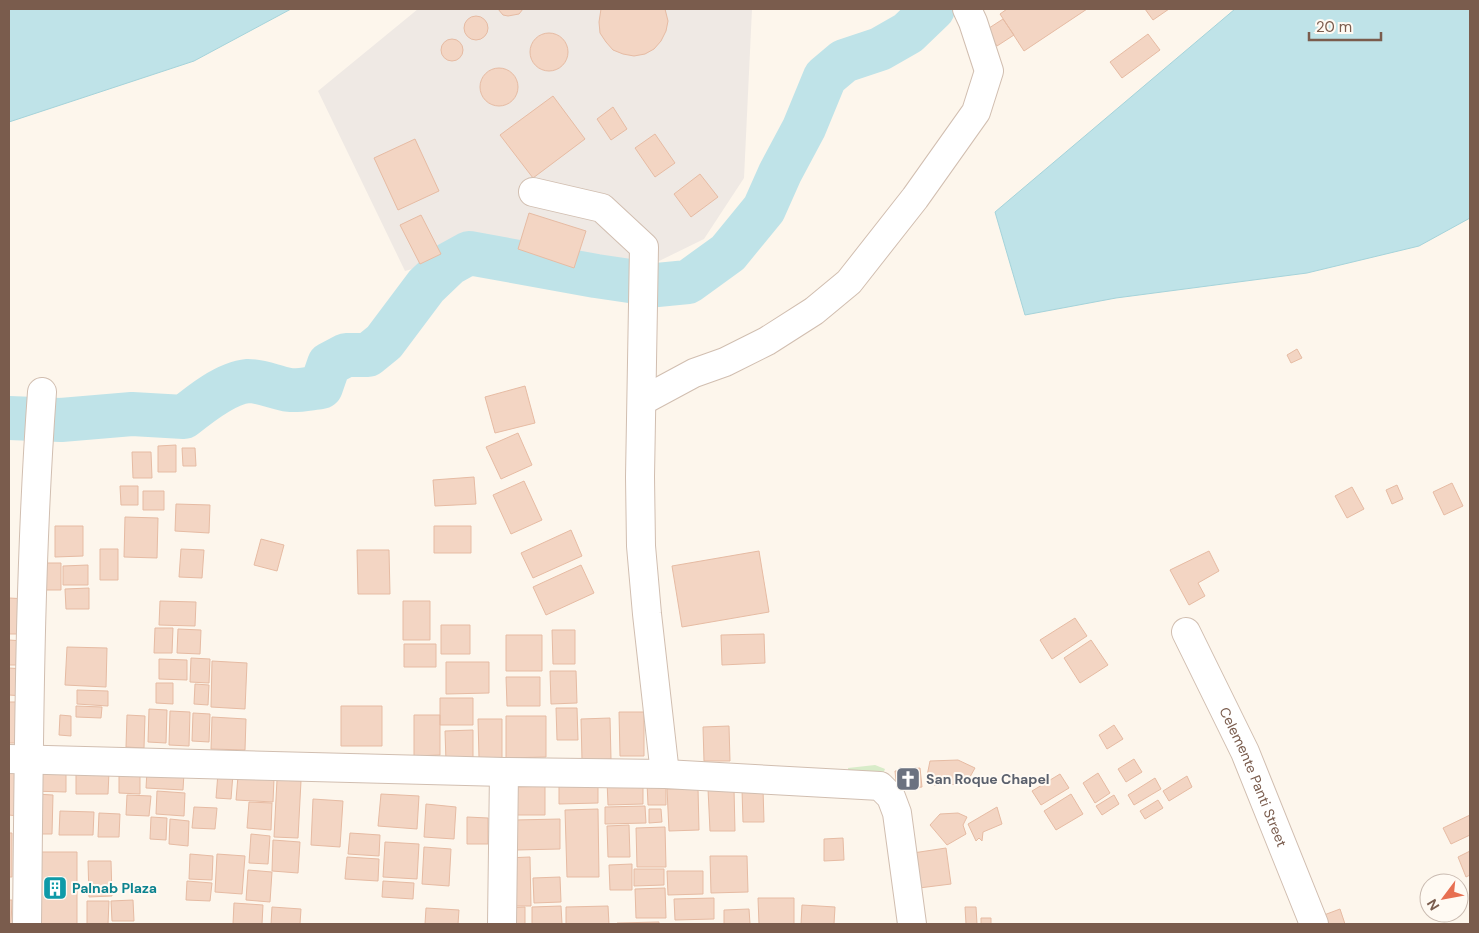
<svg xmlns="http://www.w3.org/2000/svg" width="1479" height="933" viewBox="0 0 1479 933" font-family="'DM Sans',sans-serif">
<rect width="100%" height="100%" fill="#fdf6ec"/>
<!-- industrial -->
<path fill="#efe9e4" d="M 418,9 L 752,9 L 744,178 L 704,239 L 653,264 L 645,266 L 574,268 L 469,253 L 405,271 L 318,91 Z"/>
<!-- green -->
<path fill="#d8ecc9" d="M 875,765 L 885,769 L 881,780 L 849,778 L 848,768 Z"/>
<!-- water -->
<path fill="#bfe3e8" stroke="#a5d3da" d="M 9,9 L 291,9 L 194,61 L 9,122 Z
M 1235,9 L 1470,9 L 1470,218 L 1419,246 L 1307,273 L 1116,298 L 1025,315 L 995,212 Z"/>
<g fill="none" stroke-linecap="round" stroke-linejoin="round">
<!-- river -->
<path stroke="#bfe3e8" stroke-width="44" d="M 9,418 L 61,420 L 132,414 L 184,417 C 200,404 226,383 248,381 C 263,381 275,388 290,390 C 299,391 311,388 321,387 L 329,364 L 346,355 L 368,355 L 384,342 L 426,286 L 449,264 L 469,253 L 596,276 L 657,285 L 688,282 L 728,253 L 764,209 L 780,173 L 804,128 L 825,77 L 844,61 L 880,49 L 908,33 L 933,9"/>
</g>
<!-- building -->
<path fill="#f3d5c3" stroke="#e6bba3" d="M 498,9 L 523,9 L 519,14 L 508,16 L 503,15 Z
M 601,9 L 665,9 L 668,21 L 666,31 L 661,41 L 654,49 L 645,54 L 634,56 L 623,54 L 613,50 L 606,42 L 600,33 L 599,22 Z
M 1007,9 L 1087,9 L 1024,51 L 1000,14 Z
M 1145,9 L 1169,9 L 1153,20 Z
M464 28a12 12 0 1 1 24 0a12 12 0 1 1-24 0Z
M 1003,19 L 1014,35 L 997,46 L 986,30 Z
M530 52a19 19 0 1 1 38 0a19 19 0 1 1-38 0Z
M 1148,34 L 1160,50 L 1122,78 L 1110,62 Z
M441 50a11 11 0 1 1 22 0a11 11 0 1 1-22 0Z
M480 87a19 19 0 1 1 38 0a19 19 0 1 1-38 0Z
M 553,96 L 585,139 L 533,178 L 500,135 Z
M 613,107 L 627,129 L 611,140 L 597,119 Z
M 655,134 L 675,163 L 655,177 L 635,148 Z
M 415,139 L 439,191 L 398,210 L 374,158 Z
M 700,174 L 718,197 L 691,217 L 674,194 Z
M 529,213 L 586,231 L 574,268 L 518,249 Z
M 421,215 L 441,254 L 420,264 L 400,225 Z
M 1297,349 L 1302,358 L 1291,363 L 1287,355 Z
M 525,386 L 535,423 L 495,433 L 485,397 Z
M 518,433 L 532,465 L 501,479 L 486,447 Z
M 176,445 L 176,472 L 158,472 L 158,446 Z
M 182,448 L 195,448 L 196,466 L 183,466 Z
M 132,452 L 151,452 L 152,478 L 133,478 Z
M 474,477 L 476,504 L 435,506 L 433,480 Z
M 524,481 L 542,520 L 511,534 L 493,495 Z
M 1452,483 L 1463,506 L 1444,515 L 1433,492 Z
M 1397,485 L 1403,499 L 1392,504 L 1386,490 Z
M 120,486 L 138,486 L 138,505 L 121,505 Z
M 1352,487 L 1364,509 L 1347,518 L 1335,496 Z
M 143,491 L 164,491 L 164,510 L 143,510 Z
M 176,504 L 210,505 L 209,533 L 175,531 Z
M 125,517 L 158,518 L 157,558 L 124,557 Z
M 55,526 L 83,526 L 83,556 L 55,557 Z
M 434,526 L 471,526 L 471,553 L 434,553 Z
M 571,530 L 582,556 L 533,578 L 521,553 Z
M 261,539 L 284,545 L 277,571 L 254,565 Z
M 100,549 L 118,549 L 118,580 L 100,580 Z
M 181,549 L 204,550 L 202,578 L 179,577 Z
M 357,550 L 389,550 L 390,594 L 358,594 Z
M 759,551 L 769,612 L 682,627 L 672,566 Z
M 1209,551 L 1219,571 L 1198,583 L 1205,596 L 1189,605 L 1170,570 Z
M 43,563 L 61,563 L 61,590 L 43,590 Z
M 88,565 L 88,585 L 63,585 L 63,566 Z
M 581,565 L 594,593 L 546,615 L 533,587 Z
M 89,588 L 89,609 L 66,609 L 65,589 Z
M 9,598 L 27,599 L 26,634 L 9,634 Z
M 160,601 L 196,602 L 195,626 L 159,625 Z
M 403,601 L 430,601 L 430,640 L 403,640 Z
M 1075,618 L 1087,636 L 1052,659 L 1040,640 Z
M 441,625 L 470,625 L 470,654 L 441,654 Z
M 155,628 L 173,628 L 172,653 L 154,653 Z
M 178,629 L 201,630 L 200,654 L 177,653 Z
M 552,630 L 575,630 L 575,664 L 553,664 Z
M 764,634 L 765,663 L 722,665 L 721,635 Z
M 506,635 L 542,635 L 542,671 L 506,671 Z
M 9,640 L 23,641 L 22,665 L 9,665 Z
M 1091,640 L 1108,665 L 1080,683 L 1064,658 Z
M 404,644 L 436,644 L 436,667 L 404,667 Z
M 67,647 L 107,648 L 106,687 L 65,685 Z
M 191,658 L 210,659 L 209,683 L 190,682 Z
M 159,659 L 187,660 L 187,680 L 159,679 Z
M 212,661 L 247,663 L 245,709 L 211,707 Z
M 446,662 L 489,662 L 489,693 L 446,694 Z
M 9,668 L 24,669 L 23,696 L 9,695 Z
M 550,671 L 576,671 L 577,703 L 551,704 Z
M 506,677 L 540,677 L 540,706 L 507,706 Z
M 156,683 L 173,683 L 173,704 L 156,703 Z
M 195,684 L 209,685 L 208,705 L 194,704 Z
M 77,690 L 108,691 L 108,706 L 77,704 Z
M 440,698 L 473,698 L 473,725 L 440,725 Z
M 9,702 L 23,702 L 22,743 L 9,743 Z
M 76,706 L 102,707 L 101,718 L 76,717 Z
M 341,706 L 382,706 L 382,746 L 341,746 Z
M 556,708 L 577,708 L 578,740 L 557,740 Z
M 149,709 L 167,710 L 166,743 L 148,742 Z
M 170,711 L 190,712 L 189,746 L 169,745 Z
M 619,712 L 644,712 L 644,756 L 620,756 Z
M 193,713 L 210,714 L 209,742 L 192,741 Z
M 60,715 L 71,716 L 71,736 L 59,735 Z
M 127,715 L 145,716 L 144,748 L 126,747 Z
M 414,715 L 440,715 L 440,755 L 414,756 Z
M 506,716 L 546,716 L 546,757 L 506,758 Z
M 212,717 L 246,719 L 245,750 L 211,749 Z
M 610,718 L 611,759 L 582,760 L 581,719 Z
M 478,719 L 502,719 L 502,758 L 479,758 Z
M 1114,725 L 1123,739 L 1107,749 L 1099,735 Z
M 729,726 L 730,761 L 704,761 L 703,727 Z
M 473,730 L 473,761 L 446,762 L 445,731 Z
M 1134,759 L 1142,772 L 1126,782 L 1118,769 Z
M 958,760 L 975,768 L 966,784 L 934,785 L 927,776 L 930,761 Z
M 920,768 L 922,787 L 897,790 L 895,771 Z
M 31,770 L 66,771 L 66,792 L 31,791 Z
M 9,771 L 19,771 L 18,816 L 9,815 Z
M 147,771 L 184,773 L 183,790 L 146,788 Z
M 76,772 L 109,772 L 108,794 L 76,794 Z
M 119,772 L 140,772 L 140,794 L 119,793 Z
M 218,773 L 233,774 L 231,799 L 216,798 Z
M 1098,773 L 1110,793 L 1095,803 L 1083,783 Z
M 1060,774 L 1069,788 L 1041,805 L 1032,791 Z
M 238,776 L 274,779 L 273,802 L 236,800 Z
M 1187,776 L 1192,787 L 1169,801 L 1163,791 Z
M 1155,778 L 1161,789 L 1134,805 L 1128,795 Z
M 277,780 L 301,781 L 298,838 L 274,837 Z
M 643,780 L 643,804 L 608,805 L 607,781 Z
M 598,781 L 598,803 L 559,804 L 559,782 Z
M 666,782 L 666,805 L 648,805 L 647,783 Z
M 545,786 L 545,815 L 517,815 L 517,787 Z
M 698,788 L 699,830 L 669,831 L 667,789 Z
M 708,789 L 734,789 L 735,831 L 710,831 Z
M 763,789 L 764,822 L 743,822 L 742,790 Z
M 157,791 L 185,793 L 184,816 L 156,814 Z
M 36,794 L 53,795 L 52,834 L 35,834 Z
M 381,794 L 419,796 L 417,829 L 378,826 Z
M 1071,794 L 1083,814 L 1056,830 L 1044,811 Z
M 127,795 L 151,796 L 149,816 L 126,815 Z
M 1114,795 L 1119,804 L 1102,815 L 1096,806 Z
M 313,799 L 343,801 L 340,847 L 311,845 Z
M 1158,800 L 1163,808 L 1145,819 L 1140,811 Z
M 249,802 L 272,803 L 271,830 L 247,828 Z
M 426,804 L 456,807 L 454,839 L 424,837 Z
M 645,806 L 646,823 L 605,824 L 605,807 Z
M 194,807 L 217,808 L 215,829 L 192,828 Z
M 997,807 L 1002,824 L 983,832 L 982,841 L 979,838 L 976,841 L 968,824 Z
M 598,809 L 599,877 L 567,877 L 565,810 Z
M 649,809 L 661,809 L 662,822 L 649,823 Z
M 60,811 L 94,812 L 93,835 L 59,835 Z
M 99,813 L 120,814 L 119,837 L 98,837 Z
M 958,813 L 967,817 L 963,825 L 966,834 L 947,845 L 930,825 L 940,814 Z
M 1470,815 L 1470,835 L 1451,844 L 1443,828 Z
M 151,817 L 167,818 L 166,840 L 150,839 Z
M 467,817 L 488,818 L 488,844 L 467,844 Z
M 170,819 L 189,821 L 188,846 L 169,844 Z
M 560,819 L 560,849 L 516,850 L 515,820 Z
M 629,825 L 630,857 L 608,857 L 607,826 Z
M 665,827 L 666,867 L 637,867 L 636,828 Z
M 9,833 L 12,833 L 12,877 L 9,877 Z
M 350,833 L 380,835 L 379,856 L 348,854 Z
M 251,834 L 270,836 L 268,864 L 249,863 Z
M 843,838 L 844,860 L 824,861 L 824,839 Z
M 273,840 L 300,842 L 298,873 L 272,871 Z
M 385,842 L 419,844 L 417,879 L 383,877 Z
M 424,847 L 451,849 L 449,886 L 422,884 Z
M 946,848 L 951,884 L 919,888 L 913,853 Z
M 1470,851 L 1470,875 L 1466,877 L 1458,857 Z
M 34,852 L 77,852 L 77,924 L 34,924 Z
M 190,854 L 213,856 L 212,880 L 189,879 Z
M 217,854 L 245,856 L 242,894 L 215,892 Z
M 710,856 L 747,856 L 748,892 L 711,893 Z
M 347,857 L 379,859 L 378,881 L 345,879 Z
M 530,857 L 531,906 L 507,906 L 505,858 Z
M 88,861 L 111,861 L 112,896 L 89,897 Z
M 632,864 L 632,890 L 610,890 L 609,865 Z
M 634,869 L 664,869 L 664,885 L 634,886 Z
M 248,870 L 272,872 L 270,902 L 246,900 Z
M 667,871 L 703,871 L 703,894 L 668,895 Z
M 560,877 L 561,902 L 534,903 L 533,878 Z
M 187,881 L 212,883 L 210,901 L 186,900 Z
M 383,881 L 414,883 L 413,899 L 382,897 Z
M 665,888 L 666,918 L 636,918 L 635,889 Z
M 714,898 L 714,919 L 675,920 L 674,899 Z
M 758,898 L 794,898 L 794,924 L 759,924 Z
M 9,900 L 12,900 L 11,924 L 9,924 Z
M 133,900 L 134,921 L 112,921 L 111,901 Z
M 87,901 L 109,901 L 108,924 L 87,924 Z
M 234,903 L 263,905 L 262,924 L 233,924 Z
M 802,905 L 835,907 L 834,924 L 801,924 Z
M 561,906 L 562,924 L 532,924 L 532,907 Z
M 608,906 L 609,924 L 566,924 L 566,907 Z
M 272,907 L 301,909 L 300,924 L 271,924 Z
M 525,907 L 525,924 L 504,924 L 504,908 Z
M 965,907 L 976,907 L 977,924 L 966,924 Z
M 426,908 L 459,910 L 458,924 L 425,924 Z
M 749,909 L 750,924 L 724,924 L 724,910 Z
M 1340,909 L 1345,924 L 1318,924 L 1316,918 Z
M 981,918 L 991,918 L 991,924 L 981,924 Z
M 659,922 L 659,924 L 617,924 L 617,923 Z"/>
<g fill="none" stroke-linecap="round" stroke-linejoin="round">
<defs>
<g id="minor">
<path d="M 533,192 L 602,208 L 644,247 L 640,477 L 641,546 L 647,614 L 665,774"/>
<path d="M 642,401 L 694,373 L 725,362 L 767,341 L 814,311 L 849,282 L 915,198 L 976,112 L 989,71 L 973,22 L 967,9"/>
<path id="s1" d="M 1186,632 L 1245,752 L 1314,924"/>
<path d="M 9,759 L 504,772 L 665,774 L 880,786 L 891,797 L 897,813 L 912,924"/>
<path d="M 27,924 C 29,747 29,569 42,392"/>
<path d="M 502,924 L 504,772"/>
</g>
</defs>
<!-- minor casing -->
<use href="#minor" stroke="#d1beb0" stroke-width="30"/>
<!-- minor -->
<use href="#minor" stroke="#fff" stroke-width="28"/>
</g>
<!-- icons -->
<defs>
<symbol id="church-square" viewBox="-11 -11 22 22"><rect x="-9" y="-9" width="18" height="18" rx="4" fill="#6b7280" stroke="#fffaf3"/><path d="M-1.2-6h2.4v3.5h3.3v2.4h-3.3V6h-2.4V-.1h-3.3v-2.4h3.3Z" fill="#fff"/></symbol>
<symbol id="building-square" viewBox="-11 -11 22 22"><rect x="-9" y="-9" width="18" height="18" rx="4" fill="#0f9aa8" stroke="#fffaf3"/><path d="M-4-6H4V6H1V3H-1V6H-4ZM-2.5-4.3h1.7v1.8h-1.7ZM.8-4.3h1.7v1.8H.8ZM-2.5-1h1.7V.8h-1.7ZM.8-1h1.7V.8H.8Z" fill="#fff"/></symbol>
</defs>
<g fill-rule="evenodd">
<use href="#church-square" x="894" y="765" width="28" height="28"/>
<use href="#building-square" x="41" y="874" width="28" height="28"/>
</g>
<g text-anchor="middle" stroke-width="4" stroke-linejoin="round" paint-order="stroke">
<!-- street labels -->
<g font-size="14" fill="#7a5c4d" stroke="#fffaf3">
<text dy="5" stroke="none"><textPath href="#s1" startOffset="160">Celemente Panti Street</textPath></text>
</g>
<!-- worship labels -->
<g font-size="14" font-weight="bold" fill="#5b616d" stroke="#fffaf3" text-anchor="start">
<text x="926" y="784">San Roque Chapel</text>
</g>
<!-- culture labels -->
<g font-size="14" font-weight="bold" fill="#0d838f" stroke="#fffaf3" text-anchor="start">
<text x="72" y="893">Palnab Plaza</text>
</g>
</g>
<!-- border -->
<rect width="1479" height="933" fill="none" stroke="#7a5c4d" stroke-width="20"/>
<!-- north arrow -->
<g transform="translate(1444 898) rotate(238)"><circle r="24" fill="#fffaf3" stroke="#cabbb1"/>
<path d="M0-4L9 19L0 12L-9 19Z" fill="#e76f51"/>
<text y="-8" font-size="14" font-weight="bold" text-anchor="middle" fill="#7a5c4d">N</text>
</g>
<!-- scale -->
<path d="M1309 32v8h72v-8" fill="none" stroke="#7a5c4d" stroke-width="2.5"/>
<text x="1316" y="32" font-size="15" fill="#7a5c4d" stroke="#fffaf3" stroke-width="4" paint-order="stroke">20 m</text>
</svg>
